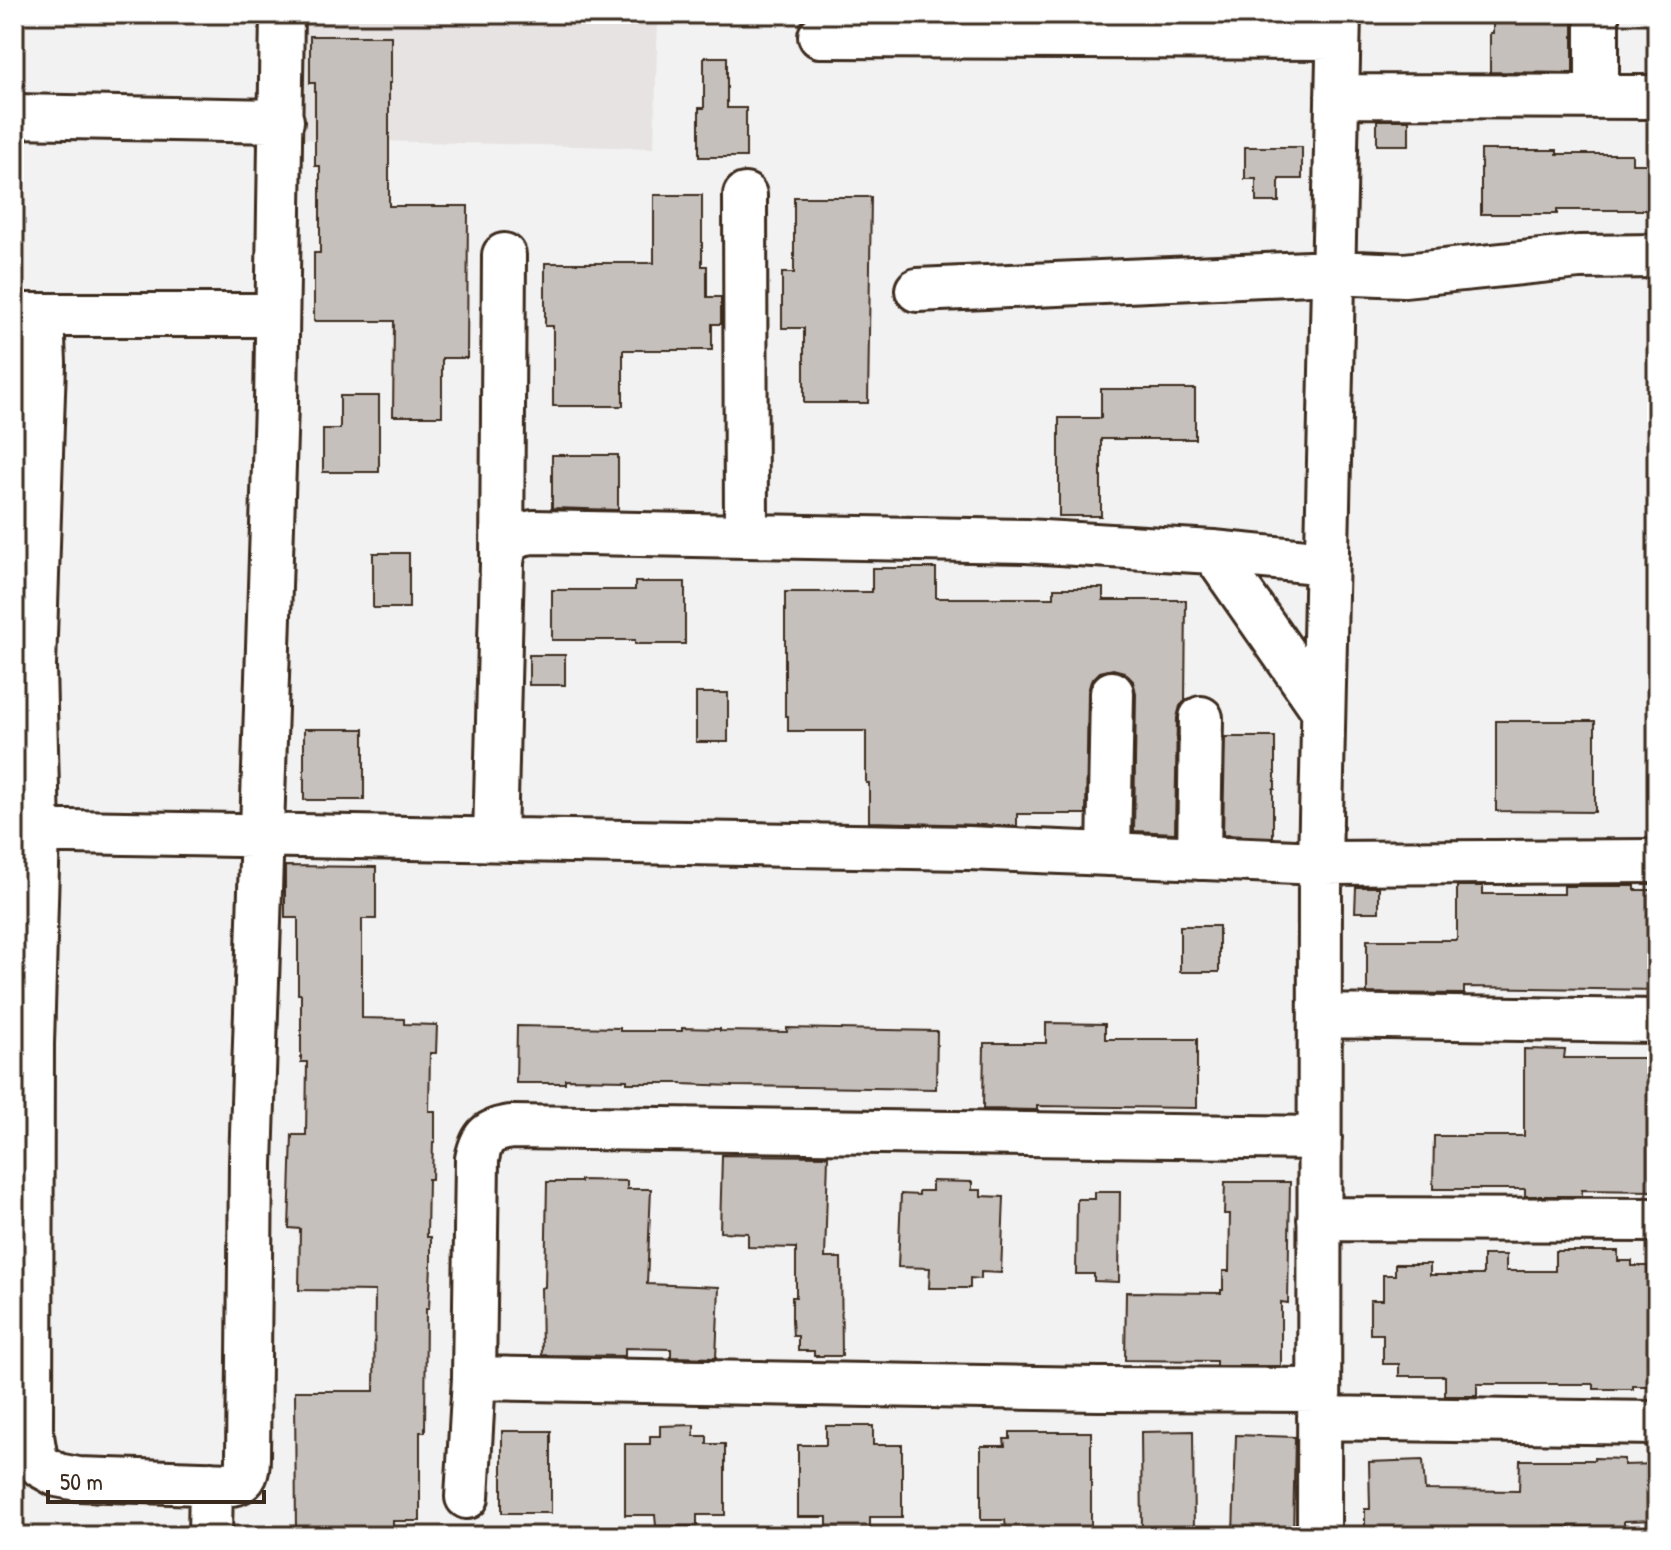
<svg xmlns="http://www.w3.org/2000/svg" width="1671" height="1550" viewBox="0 0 1671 1550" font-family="'Patrick Hand',sans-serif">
<rect width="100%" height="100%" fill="#f3f2f2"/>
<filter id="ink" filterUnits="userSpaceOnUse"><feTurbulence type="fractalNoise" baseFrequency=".0125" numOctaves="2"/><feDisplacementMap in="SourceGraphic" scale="16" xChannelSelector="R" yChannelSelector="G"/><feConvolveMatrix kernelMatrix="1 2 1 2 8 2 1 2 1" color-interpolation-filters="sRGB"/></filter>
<g filter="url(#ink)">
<!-- built -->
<path fill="#e6e3e2" d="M 301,14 L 658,14 L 654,148 L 297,139 Z"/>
<!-- building -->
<path fill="#c6c0bd" stroke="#3b2a1e" stroke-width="2" d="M 1493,14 L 1573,14 L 1573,73 L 1490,72 L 1490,33 L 1493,33 Z
M 310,36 L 391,36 L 391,83 L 389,83 L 389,206 L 468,206 L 467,358 L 442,358 L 442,416 L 393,416 L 394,321 L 314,321 L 314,253 L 320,253 L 320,166 L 315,166 L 315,83 L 310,83 Z
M 704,57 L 727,57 L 727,108 L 746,108 L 746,157 L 699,157 L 699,108 L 704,108 Z
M 1377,120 L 1409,120 L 1409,145 L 1377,145 Z
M 1245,147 L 1302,147 L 1302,179 L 1279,179 L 1279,202 L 1256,202 L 1256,179 L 1245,179 Z
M 1481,150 L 1557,150 L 1557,154 L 1632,154 L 1632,164 L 1657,164 L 1657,210 L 1557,210 L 1557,214 L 1481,214 Z
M 654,195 L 702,195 L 702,266 L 707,266 L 707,297 L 721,297 L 721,324 L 712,324 L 712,350 L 623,350 L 623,406 L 553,406 L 553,326 L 545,326 L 545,263 L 654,263 Z
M 794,197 L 871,197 L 868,403 L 804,403 L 804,328 L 782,328 L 782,273 L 794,273 Z
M 1101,389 L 1195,389 L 1195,439 L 1101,439 L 1101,516 L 1059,516 L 1059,418 L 1101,418 Z
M 340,396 L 379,396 L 379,472 L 323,472 L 323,429 L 340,429 Z
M 552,455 L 618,455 L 618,510 L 552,508 Z
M 373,553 L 409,553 L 409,608 L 373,608 Z
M 872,568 L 936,568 L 936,598 L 1054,598 L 1054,588 L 1103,588 L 1103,600 L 1186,600 L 1185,701 L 1180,706 L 1177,718 L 1175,833 L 1134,831 L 1136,693 L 1133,681 L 1124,672 L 1113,669 L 1100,672 L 1091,681 L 1088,692 L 1086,814 L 1017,814 L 1017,826 L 869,822 L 869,783 L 866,783 L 866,731 L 788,731 L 788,716 L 785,716 L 785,592 L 872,592 Z
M 635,582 L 685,582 L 685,644 L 635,644 L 635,640 L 552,640 L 552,590 L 635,590 Z
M 529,655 L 565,655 L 565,685 L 529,685 Z
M 696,693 L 728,693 L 728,742 L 696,742 Z
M 1496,721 L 1595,721 L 1595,812 L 1496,811 Z
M 304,729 L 364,729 L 364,800 L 304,800 Z
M 1225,737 L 1275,737 L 1275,789 L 1273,789 L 1273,837 L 1223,835 Z
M 285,866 L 376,867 L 376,919 L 362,919 L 362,1018 L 404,1019 L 404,1024 L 437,1025 L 436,1053 L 430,1053 L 429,1111 L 435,1111 L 435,1142 L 433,1142 L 432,1179 L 428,1179 L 427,1237 L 431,1237 L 431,1265 L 429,1308 L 426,1308 L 425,1432 L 420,1432 L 420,1521 L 393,1521 L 393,1527 L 334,1527 L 335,1536 L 296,1536 L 295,1391 L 374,1391 L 375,1291 L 299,1290 L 300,1229 L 289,1228 L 292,1135 L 306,1135 L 307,1062 L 301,1062 L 301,994 L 298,994 L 298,918 L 285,918 Z
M 1457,886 L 1483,886 L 1483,894 L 1564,894 L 1564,886 L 1635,886 L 1635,890 L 1657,890 L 1657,990 L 1464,987 L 1464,994 L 1367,993 L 1367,940 L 1457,940 Z
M 1356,887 L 1379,887 L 1379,912 L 1355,912 Z
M 1180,926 L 1219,926 L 1219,972 L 1180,972 Z
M 1046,1023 L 1105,1024 L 1105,1039 L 1197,1039 L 1197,1108 L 1037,1106 L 1037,1110 L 983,1109 L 984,1043 L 1046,1043 Z
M 517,1026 L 620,1028 L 620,1031 L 682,1031 L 682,1028 L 720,1029 L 720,1031 L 787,1032 L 787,1028 L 937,1031 L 936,1089 L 733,1086 L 682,1084 L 682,1083 L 627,1083 L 627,1080 L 565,1079 L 565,1083 L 516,1083 Z
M 1524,1049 L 1565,1050 L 1564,1058 L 1657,1058 L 1657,1156 L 1653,1156 L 1653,1191 L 1582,1190 L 1582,1196 L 1525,1196 L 1525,1189 L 1433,1189 L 1434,1136 L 1524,1136 Z
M 722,1155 L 828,1156 L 825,1258 L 841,1258 L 842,1356 L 814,1356 L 814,1351 L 798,1351 L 798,1336 L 793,1336 L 792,1320 L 792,1297 L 796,1297 L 796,1248 L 748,1247 L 748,1233 L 720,1232 Z
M 580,1180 L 627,1181 L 627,1189 L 651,1189 L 647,1284 L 719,1287 L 716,1358 L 671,1357 L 671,1349 L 625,1348 L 625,1356 L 542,1355 L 541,1288 L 545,1287 L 547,1182 L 580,1182 Z
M 932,1181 L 972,1182 L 972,1190 L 981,1190 L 981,1196 L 1004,1197 L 1001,1273 L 981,1272 L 981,1279 L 970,1278 L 970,1288 L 929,1288 L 930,1268 L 898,1267 L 901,1194 L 919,1195 L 919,1191 L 932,1191 Z
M 1225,1182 L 1290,1182 L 1288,1303 L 1281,1302 L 1281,1366 L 1216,1366 L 1216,1361 L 1125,1360 L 1126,1292 L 1221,1293 L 1221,1290 L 1223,1290 L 1223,1271 L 1229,1271 L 1230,1214 L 1224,1214 Z
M 1095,1192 L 1120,1192 L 1119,1282 L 1094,1281 L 1094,1274 L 1076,1274 L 1077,1199 L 1095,1199 Z
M 1555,1251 L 1618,1251 L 1618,1261 L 1632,1261 L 1632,1266 L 1648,1266 L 1648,1332 L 1651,1332 L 1651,1339 L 1657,1339 L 1657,1386 L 1633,1386 L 1633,1389 L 1594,1389 L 1594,1384 L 1477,1384 L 1477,1396 L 1445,1396 L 1445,1376 L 1399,1376 L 1399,1364 L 1383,1364 L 1383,1334 L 1370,1334 L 1370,1300 L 1383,1300 L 1383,1275 L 1395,1275 L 1395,1264 L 1430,1264 L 1430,1275 L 1483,1275 L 1483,1255 L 1506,1255 L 1506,1271 L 1555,1271 Z
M 694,1425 L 694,1436 L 707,1436 L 707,1444 L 725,1444 L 725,1515 L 697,1515 L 697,1526 L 656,1526 L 655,1515 L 625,1515 L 625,1444 L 650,1444 L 650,1436 L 660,1436 L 660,1426 Z
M 826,1426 L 873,1426 L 873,1445 L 902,1445 L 902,1517 L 870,1517 L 870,1534 L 827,1534 L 827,1517 L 798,1517 L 798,1445 L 826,1445 Z
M 502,1431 L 551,1431 L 551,1513 L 502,1513 Z
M 1193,1431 L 1194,1536 L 1142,1536 L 1141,1432 Z
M 1010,1432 L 1091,1432 L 1091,1536 L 1011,1536 L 1011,1528 L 1006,1528 L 1005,1520 L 981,1520 L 981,1446 L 1005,1446 L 1004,1439 L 1010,1439 Z
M 1236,1435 L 1295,1437 L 1293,1536 L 1233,1536 Z
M 1594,1458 L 1624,1459 L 1624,1465 L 1657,1464 L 1657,1520 L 1624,1521 L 1624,1527 L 1544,1526 L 1544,1530 L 1494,1529 L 1494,1536 L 1365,1536 L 1365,1509 L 1370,1509 L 1369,1462 L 1423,1460 L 1425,1490 L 1519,1491 L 1520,1460 L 1594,1460 Z"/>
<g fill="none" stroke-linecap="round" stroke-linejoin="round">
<defs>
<path id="minor" d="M 1597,14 L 1597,97
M 820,36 L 1338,38
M 1337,96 L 1657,97
M 14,116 L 282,121
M 745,195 L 746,536
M 917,290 L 1333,272 L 1404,275 L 1579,257 L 1657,256
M 14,315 L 276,315
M 42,316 L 44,363 L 34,666 L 38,831 L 32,1044 L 31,1430 L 36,1460 L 41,1466 L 57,1475 L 78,1479 L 232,1484 C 247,1481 248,1471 248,1457 L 251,1164 L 276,404 L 282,14
M 1213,552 L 1323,710
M 502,563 L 504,255
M 14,831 L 968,848 L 1320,863 L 1657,861
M 495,839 L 502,563 C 504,542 511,535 533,532 L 1026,541 L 1213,552 L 1327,563
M 1109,854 L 1112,693
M 1199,858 L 1201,718
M 1320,1016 L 1657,1021
M 1319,1219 L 1657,1220
M 474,1378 L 1099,1389 L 1319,1390
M 1319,1418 L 1657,1423
M 467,1497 L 474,1378 L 477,1159 C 482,1135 488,1131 511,1127 L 1320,1138
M 210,1536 L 211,1483
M 1319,1536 L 1320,863 L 1339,14"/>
</defs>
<!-- minor casing -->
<use href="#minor" stroke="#3b2a1e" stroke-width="48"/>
<!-- minor -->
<use href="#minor" stroke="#fff" stroke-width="42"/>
</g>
</g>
<!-- margin -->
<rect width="1671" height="1550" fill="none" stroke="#fff" stroke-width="48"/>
<rect x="24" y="24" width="1623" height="1502" fill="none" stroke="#3b2a1e" stroke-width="3" filter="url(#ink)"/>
<!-- scale -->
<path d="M48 1490v12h216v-12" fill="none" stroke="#3b2a1e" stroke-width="4"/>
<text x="60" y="1490" font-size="24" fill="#3b2a1e" stroke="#ffffff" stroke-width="6" paint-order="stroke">50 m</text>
</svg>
